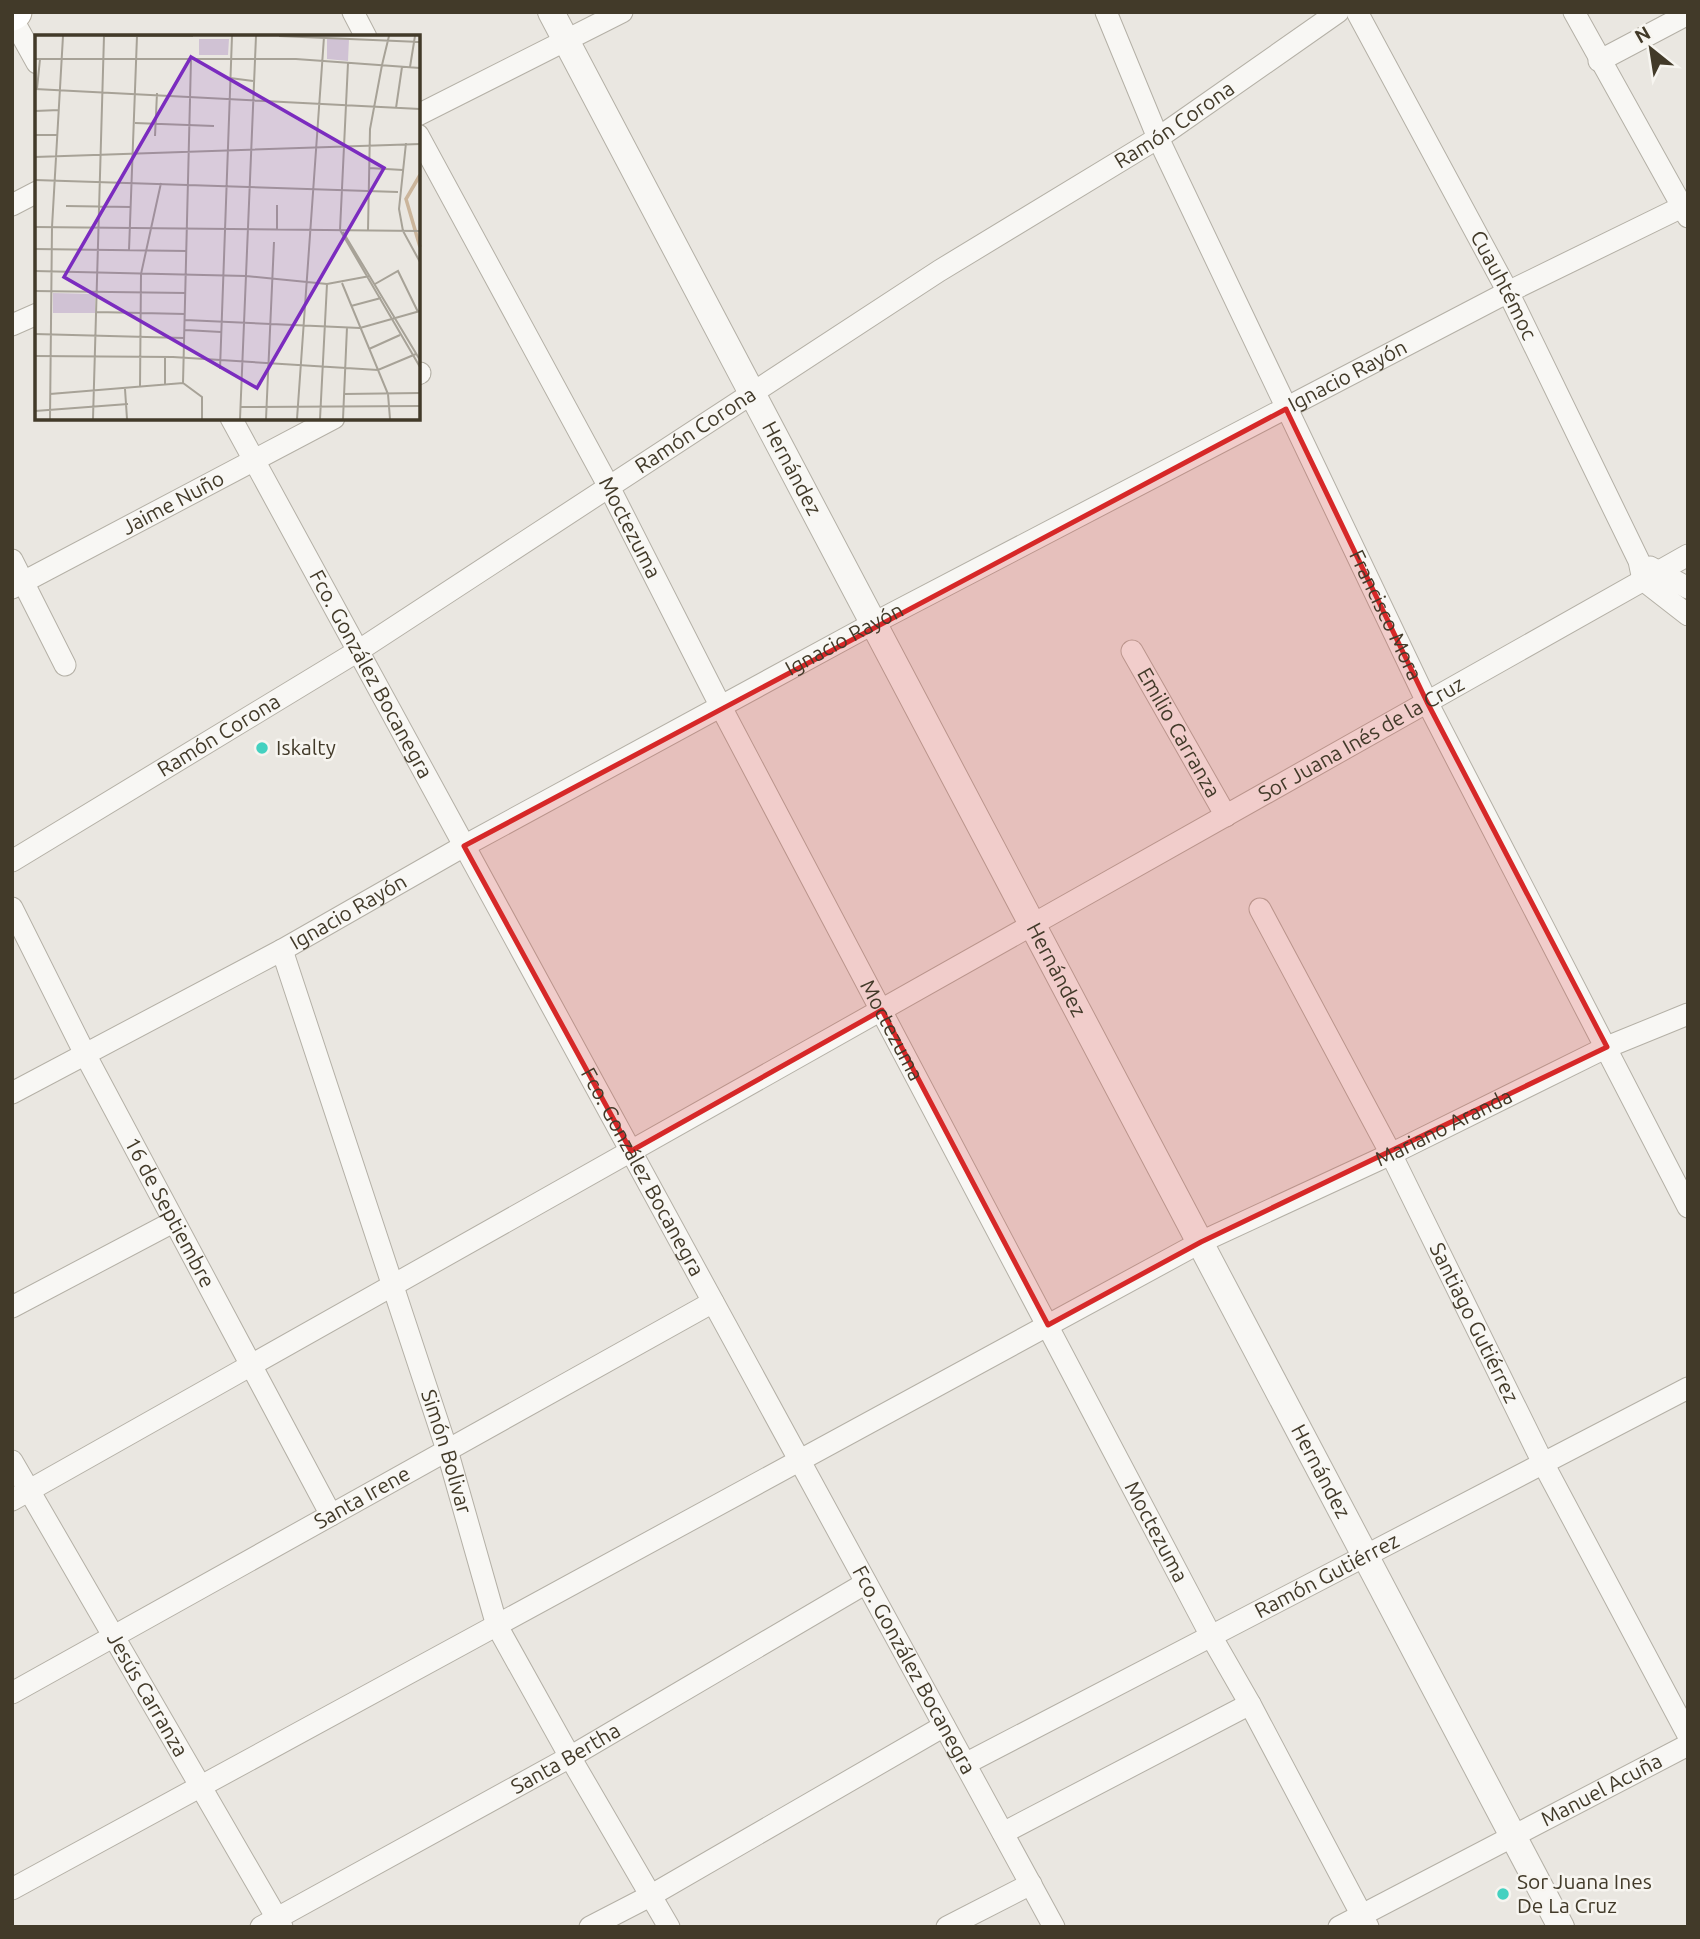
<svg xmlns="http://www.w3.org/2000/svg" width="1700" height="1939" viewBox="0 0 1700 1939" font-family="Ubuntu,sans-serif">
<rect width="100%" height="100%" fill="#eae7e1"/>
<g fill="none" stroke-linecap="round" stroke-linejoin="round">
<defs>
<g id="minor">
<path d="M 353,12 L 366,37"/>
<path id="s1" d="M 1106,12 L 1158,138 L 1427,702 L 1688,1207"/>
<path id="s2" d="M 1357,12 L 1508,292 L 1639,561 L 1643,580 L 1688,615"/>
<path d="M 1574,12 L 1688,217"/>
<path d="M 12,18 L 37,63"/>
<path d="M 1599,61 L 1688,14"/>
<path d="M 418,115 L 622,12"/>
<path id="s3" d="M 418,135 L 609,487 L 721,707 L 1211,1636 L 1250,1704 L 1368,1927"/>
<path d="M 12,205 L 37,192"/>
<path d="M 12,325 L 37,314"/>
<path d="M 418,374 L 420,373"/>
<path id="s4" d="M 231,418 L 1054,1927"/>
<path d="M 12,560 L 65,665"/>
<path d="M 1650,567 L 1688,588"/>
<path id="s5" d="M 12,588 L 334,418"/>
<path id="s6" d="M 1132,651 L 1226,816"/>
<path id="s7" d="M 12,861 L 358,651 L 939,271 L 1158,138 L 1338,12"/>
<path id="s8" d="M 12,908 L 86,1056 L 331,1515"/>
<path id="s9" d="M 1260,909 L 1391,1154 L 1543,1463 L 1688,1735"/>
<path id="s10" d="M 282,950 L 447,1450 L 497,1626 L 570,1757 L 669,1927"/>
<path id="s11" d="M 12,1093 L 282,950 L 464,846 L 874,623 L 1508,292 L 1688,204"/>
<path d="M 12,1307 L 173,1222"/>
<path id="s12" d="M 12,1461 L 282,1927"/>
<path id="s13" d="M 12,1500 L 1688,555"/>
<path id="s14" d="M 12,1693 L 713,1302"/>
<path id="s15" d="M 965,1764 L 1688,1388"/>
<path d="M 1003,1833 L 1250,1704"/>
<path id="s16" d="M 12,1889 L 1201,1242 L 1391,1154 L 1607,1047 L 1688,1014"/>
<path id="s17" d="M 261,1927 L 570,1757 L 866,1583"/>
<path d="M 590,1927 L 650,1896 L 944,1726"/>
<path d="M 947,1927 L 1031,1884"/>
<path id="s18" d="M 1339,1927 L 1688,1745"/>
</g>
<g id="tertiary">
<path id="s19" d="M 551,12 L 1561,1927"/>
</g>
<path id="primary" d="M 12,14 L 15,12"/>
</defs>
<!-- minor casing -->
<use href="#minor" stroke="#b4b0a6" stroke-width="23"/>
<!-- tertiary casing -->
<use href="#tertiary" stroke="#b4b0a6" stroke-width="28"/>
<!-- primary casing -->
<use href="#primary" stroke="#b6aea0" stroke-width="35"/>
<!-- minor -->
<use href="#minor" stroke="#f8f7f4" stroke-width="21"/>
<!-- tertiary -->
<use href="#tertiary" stroke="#f8f7f4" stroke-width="26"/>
<!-- primary -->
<use href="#primary" stroke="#fff" stroke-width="33"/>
</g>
<!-- marked area -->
<path fill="#d62828" fill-opacity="0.2" stroke="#d62828" stroke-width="5" stroke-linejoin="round" d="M 1286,409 L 1427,702 L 1607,1047 L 1201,1242 L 1048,1325 L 882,1010 L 631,1151 L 464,846 Z"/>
<!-- markers -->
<g fill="#44d1c0" stroke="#f7f5f0" stroke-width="2.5">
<circle cx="262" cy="748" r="7"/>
<circle cx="1503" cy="1894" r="7"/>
</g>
<g text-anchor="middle" stroke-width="5" stroke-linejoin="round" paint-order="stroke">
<!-- street labels -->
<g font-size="21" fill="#423a29" stroke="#f7f5f0">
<text dy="7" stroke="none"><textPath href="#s7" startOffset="1376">Ramón Corona</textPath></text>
<text dy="7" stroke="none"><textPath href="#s2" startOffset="310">Cuauhtémoc</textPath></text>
<text dy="7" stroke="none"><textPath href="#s11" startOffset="1516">Ignacio Rayón</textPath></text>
<text dy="7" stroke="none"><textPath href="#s7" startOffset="808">Ramón Corona</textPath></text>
<text dy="7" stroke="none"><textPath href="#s19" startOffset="516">Hernández</textPath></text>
<text dy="7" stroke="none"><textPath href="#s5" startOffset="182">Jaime Nuño</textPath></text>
<text dy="7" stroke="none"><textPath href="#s3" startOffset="446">Moctezuma</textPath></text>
<text dy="7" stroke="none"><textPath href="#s1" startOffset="665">Francisco Mora</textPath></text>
<text dy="7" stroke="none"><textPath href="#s11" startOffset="948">Ignacio Rayón</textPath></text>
<text dy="7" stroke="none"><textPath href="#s4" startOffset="292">Fco. González Bocanegra</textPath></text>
<text dy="7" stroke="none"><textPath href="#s6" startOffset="94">Emilio Carranza</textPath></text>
<text dy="7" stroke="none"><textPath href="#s7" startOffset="242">Ramón Corona</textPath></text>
<text dy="7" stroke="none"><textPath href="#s13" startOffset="1549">Sor Juana Inés de la Cruz</textPath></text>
<text dy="7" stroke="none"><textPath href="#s11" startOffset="382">Ignacio Rayón</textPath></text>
<text dy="7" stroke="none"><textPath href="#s19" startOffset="1083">Hernández</textPath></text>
<text dy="7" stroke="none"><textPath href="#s3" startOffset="1013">Moctezuma</textPath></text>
<text dy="7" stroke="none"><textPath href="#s16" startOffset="1622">Mariano Aranda</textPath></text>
<text dy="7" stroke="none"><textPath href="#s4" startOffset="859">Fco. González Bocanegra</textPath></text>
<text dy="7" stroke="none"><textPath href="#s8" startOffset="343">16 de Septiembre</textPath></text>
<text dy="7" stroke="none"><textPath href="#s9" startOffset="466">Santiago Gutiérrez</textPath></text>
<text dy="7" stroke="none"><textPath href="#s10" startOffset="528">Simón Bolivar</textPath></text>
<text dy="7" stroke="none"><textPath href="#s19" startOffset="1650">Hernández</textPath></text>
<text dy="7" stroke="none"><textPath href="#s14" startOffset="401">Santa Irene</textPath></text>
<text dy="7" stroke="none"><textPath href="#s3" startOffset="1580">Moctezuma</textPath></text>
<text dy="7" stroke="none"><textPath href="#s15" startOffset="408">Ramón Gutiérrez</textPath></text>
<text dy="7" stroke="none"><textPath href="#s4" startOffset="1426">Fco. González Bocanegra</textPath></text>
<text dy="7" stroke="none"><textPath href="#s12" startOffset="270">Jesús Carranza</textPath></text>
<text dy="7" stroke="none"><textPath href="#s17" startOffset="348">Santa Bertha</textPath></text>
<text dy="7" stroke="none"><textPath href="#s18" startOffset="296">Manuel Acuña</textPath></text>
</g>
<!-- poi labels -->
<g font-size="21" fill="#423a29" stroke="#f7f5f0" text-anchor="start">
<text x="276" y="755">Iskalty</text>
<text x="1517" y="1889">Sor Juana Ines<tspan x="1517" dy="24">De La Cruz</tspan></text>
</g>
</g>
<!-- overview -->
<g transform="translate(35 35)">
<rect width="385" height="385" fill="#eae7e1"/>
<path d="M 164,4 L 194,4 L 193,20 L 164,20 ZM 292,4 L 314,4 L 313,26 L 292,24 ZM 18,258 L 60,259 L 60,278 L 18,278 Z" fill="#d0c2d4"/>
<path fill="none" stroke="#cbb59b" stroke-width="3.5" d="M 385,140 L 371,164 L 385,212"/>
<path fill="none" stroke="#a7a297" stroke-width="2" d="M 68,1 L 158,1M 244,1 L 385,7M 0,24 L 261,24 L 385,33M 313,28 L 305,195 L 385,332M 347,30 L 354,1M 375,32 L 380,1M 195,43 L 218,46M 0,54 L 385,74M 2,54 L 5,24M 361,73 L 367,32M 0,76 L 24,75M 100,88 L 179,91M 0,100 L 22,100M 120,101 L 122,58M 371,108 L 364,174 L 368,196 L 385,227M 0,122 L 385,109M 334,133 L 368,135M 0,145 L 363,157M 31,171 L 96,172M 0,192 L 385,196M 242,195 L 242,170M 333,195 L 335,94 L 347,30M 308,197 L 385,325M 0,214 L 152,216M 94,215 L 102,1M 0,236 L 211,241 L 292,249 L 335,241M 307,248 L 353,359 L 355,384M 340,249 L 363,236 L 383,277M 0,256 L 151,258M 316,271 L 346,263M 62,277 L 150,279M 150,285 L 325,293 L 385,276M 150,295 L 186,297M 0,299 L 149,303M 334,314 L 365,300M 0,321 L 138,322 L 343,335 L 381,319M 130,322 L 130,349M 185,334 L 197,1M 148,348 L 156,24M 105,352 L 106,239 L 126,148M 90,354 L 92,384M 15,359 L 148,348 L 167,362 L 167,384M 309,359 L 385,358M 206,372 L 385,371M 0,376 L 93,369M 15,384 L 17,192 L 28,1M 58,384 L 69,1M 205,384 L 221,1M 231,384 L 239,207M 262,384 L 289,2M 285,384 L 292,249M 308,384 L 312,292"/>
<path fill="#7b2cbf" fill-opacity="0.15" stroke="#7b2cbf" stroke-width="3.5" d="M 156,22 L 349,133 L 222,353 L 29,242 Z"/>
<rect width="385" height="385" fill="none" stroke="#423a29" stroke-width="3.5"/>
</g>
<!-- border -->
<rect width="1700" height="1939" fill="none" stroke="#423a29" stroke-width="28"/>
<!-- north arrow -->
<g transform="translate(1651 49) rotate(330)" stroke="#f7f5f0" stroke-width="5" paint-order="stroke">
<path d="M0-5L12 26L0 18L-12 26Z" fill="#423a29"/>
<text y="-10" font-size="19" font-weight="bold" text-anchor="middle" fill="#423a29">N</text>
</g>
</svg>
